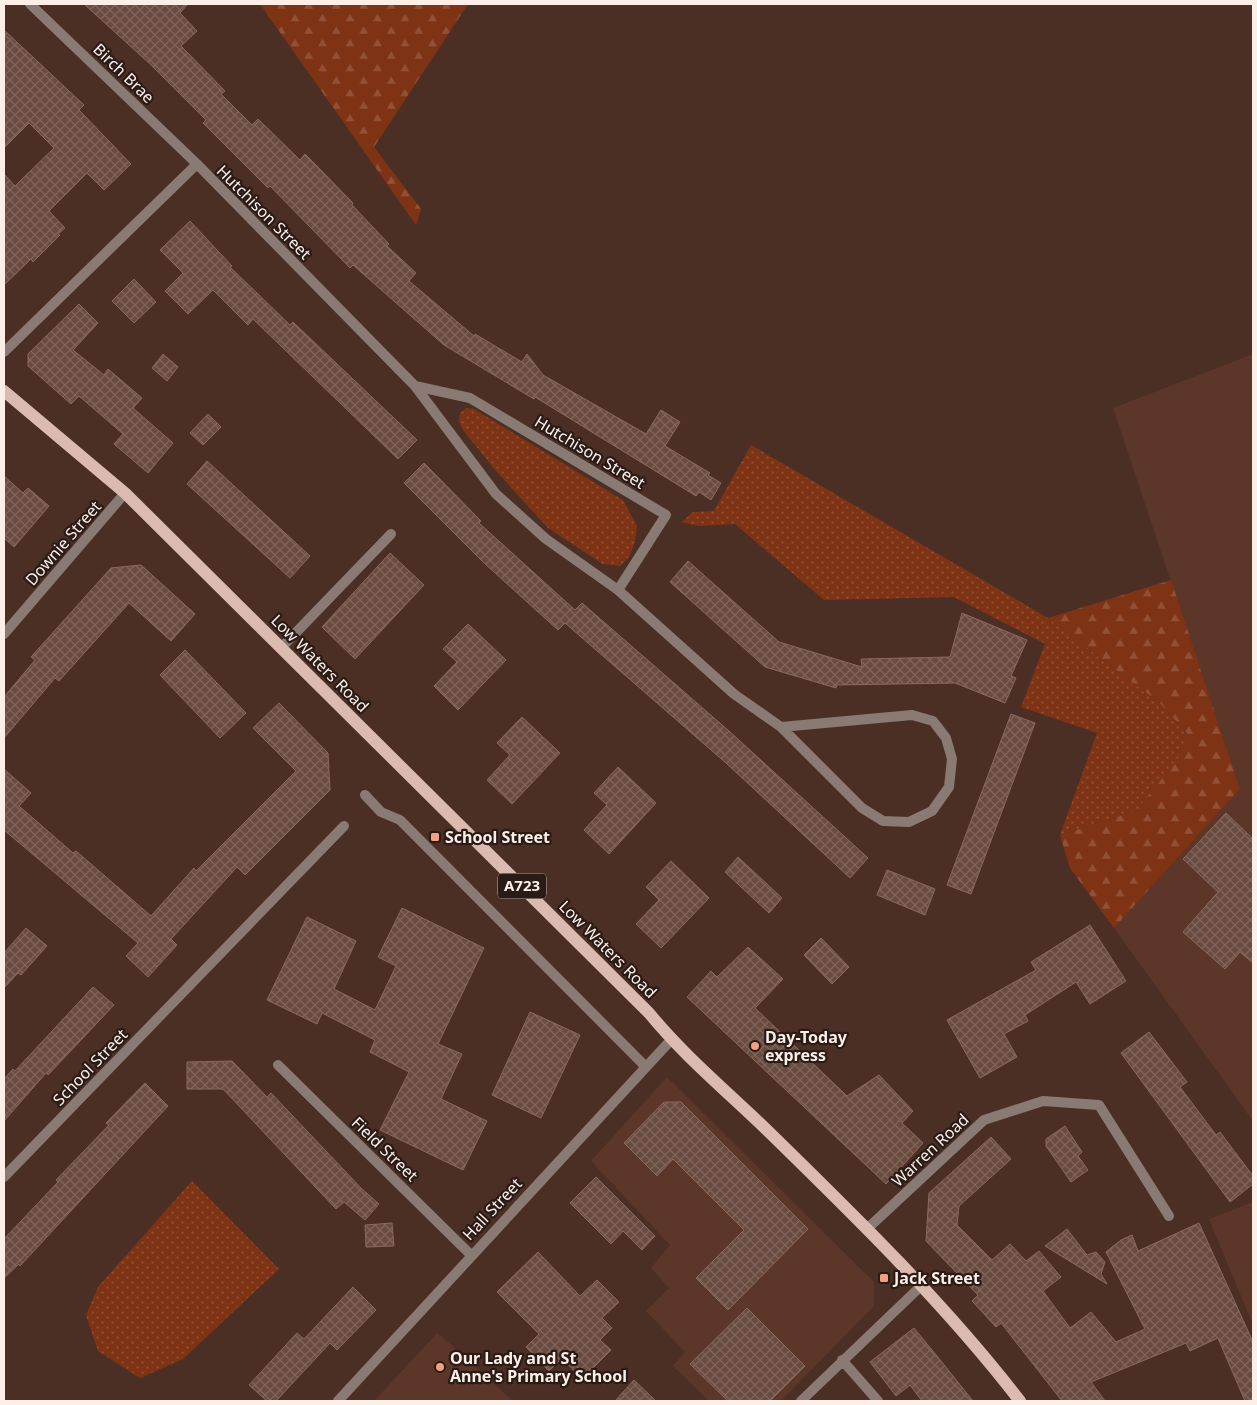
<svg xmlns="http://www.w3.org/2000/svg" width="1257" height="1405" viewBox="0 0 1257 1405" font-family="'Noto Sans',sans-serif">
<defs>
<pattern id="green-dots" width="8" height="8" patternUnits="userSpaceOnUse" patternTransform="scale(1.25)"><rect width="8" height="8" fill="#7f3315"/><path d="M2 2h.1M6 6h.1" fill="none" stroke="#925137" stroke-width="1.8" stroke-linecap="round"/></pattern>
<pattern id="forest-firs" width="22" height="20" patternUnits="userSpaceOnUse" patternTransform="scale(1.25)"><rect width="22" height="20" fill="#7f3315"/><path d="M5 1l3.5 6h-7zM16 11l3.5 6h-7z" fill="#925137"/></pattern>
<pattern id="building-cross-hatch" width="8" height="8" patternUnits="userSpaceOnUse" patternTransform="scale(1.25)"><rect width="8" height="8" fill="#6a4b3f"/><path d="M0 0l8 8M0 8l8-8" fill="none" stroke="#80655b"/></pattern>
</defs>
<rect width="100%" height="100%" fill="#4c2f24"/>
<!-- built -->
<path fill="#5b3629" d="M 1253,354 L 1253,1121 L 1114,928 L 1240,789 L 1113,408 Z
M 667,1077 L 874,1282 L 874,1306 L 781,1401 L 709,1401 L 673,1366 L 685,1352 L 646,1311 L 669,1288 L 651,1268 L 670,1245 L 591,1161 Z
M 1253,1202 L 1253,1325 L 1209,1219 Z
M 437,1333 L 438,1333 L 513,1401 L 374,1401 Z"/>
<!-- green -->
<path fill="url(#green-dots)" d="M 466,408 L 474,409 L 623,500 L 637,526 L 635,542 L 629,557 L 620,566 L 603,564 L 548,528 L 496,471 L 463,430 L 459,421 L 460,413 Z
M 751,445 L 1048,618 L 1160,703 L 1187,733 L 1177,764 L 1136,811 L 1060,835 L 1097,733 L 1021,707 L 1045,644 L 954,597 L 824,600 L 735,524 L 698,526 L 682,522 L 693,512 L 714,511 Z
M 192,1181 L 279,1269 L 183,1359 L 140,1378 L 98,1351 L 86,1315 L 98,1287 Z"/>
<!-- forest -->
<path fill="url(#forest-firs)" d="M 260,4 L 468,4 L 374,147 L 421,209 L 416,225 Z
M 1171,580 L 1240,789 L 1114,928 L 1070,868 L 1060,835 L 1136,811 L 1178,759 L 1187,733 L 1160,703 L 1048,618 Z"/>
<!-- building -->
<path fill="url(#building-cross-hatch)" stroke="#8b695d" d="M 84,4 L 188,4 L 180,13 L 197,31 L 181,46 L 225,91 L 221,94 L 252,125 L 258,119 L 300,160 L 305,154 L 353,203 L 352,205 L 389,244 L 387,246 L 416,273 L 409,281 L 474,336 L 475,334 L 522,362 L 527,354 L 543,375 L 646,434 L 661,410 L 680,422 L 665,446 L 710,473 L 708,475 L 721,483 L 711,500 L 699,492 L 696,496 L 535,397 L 534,399 L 444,345 L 353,265 L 350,268 L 270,186 L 268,188 L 203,123 L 206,120 L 150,64 Z
M 4,30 L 84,105 L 79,110 L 131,164 L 104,190 L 87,173 L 49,211 L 65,228 L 58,234 L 60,235 L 33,262 L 31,259 L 4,285 L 4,174 L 15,186 L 54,148 L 29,123 L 4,148 Z
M 190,221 L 232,266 L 230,267 L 290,325 L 293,322 L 417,440 L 398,459 L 253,319 L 248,325 L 213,290 L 188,314 L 165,291 L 183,273 L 160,250 Z
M 134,279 L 156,302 L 134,323 L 112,301 Z
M 79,304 L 98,323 L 73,350 L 104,375 L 108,369 L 142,398 L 133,408 L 173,443 L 148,473 L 114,444 L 123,434 L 79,396 L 71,404 L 28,366 L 28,354 Z
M 163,354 L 178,367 L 167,381 L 152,368 Z
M 208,414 L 221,427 L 203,445 L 190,433 Z
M 207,461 L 310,556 L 290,578 L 187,484 Z
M 424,463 L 481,521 L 479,523 L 575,610 L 582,603 L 729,731 L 868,858 L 850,878 L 726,763 L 565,623 L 558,630 L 483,562 L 404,483 Z
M 4,476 L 23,493 L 28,488 L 49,506 L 14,547 L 4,538 Z
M 390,553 L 424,585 L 355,659 L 322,627 Z
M 688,561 L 779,642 L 862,667 L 861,659 L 950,657 L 962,613 L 1027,640 L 1011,676 L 1016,678 L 1005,703 L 955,683 L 837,685 L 836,688 L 765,667 L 670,582 Z
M 141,565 L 195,614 L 171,641 L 129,603 L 59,681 L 55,678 L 4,738 L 4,697 L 35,660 L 31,657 L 111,568 Z
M 468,624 L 506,660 L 458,710 L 434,686 L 457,662 L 443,649 Z
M 185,650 L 246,713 L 220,738 L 160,675 Z
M 279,703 L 328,753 L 330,790 L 245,875 L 237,867 L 171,939 L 177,945 L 148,977 L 126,956 L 138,943 L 4,830 L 4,769 L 31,793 L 19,806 L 73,853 L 76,851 L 151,916 L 194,868 L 196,871 L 296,771 L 253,728 Z
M 1011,714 L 1035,723 L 971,894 L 947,885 Z
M 522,717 L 560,753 L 512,804 L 487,780 L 510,755 L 497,743 Z
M 618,767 L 656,803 L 609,854 L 584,830 L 607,805 L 594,793 Z
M 1226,813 L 1253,839 L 1253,963 L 1240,952 L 1225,969 L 1183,932 L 1218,892 L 1183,859 Z
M 738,857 L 782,898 L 769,913 L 725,872 Z
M 671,861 L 709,898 L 661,948 L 636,924 L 659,900 L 646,887 Z
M 887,870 L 935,889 L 925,915 L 877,895 Z
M 402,908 L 484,948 L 438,1044 L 462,1054 L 441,1099 L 487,1121 L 463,1170 L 380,1130 L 409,1072 L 370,1052 L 375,1040 L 322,1013 L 317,1024 L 267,1000 L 307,917 L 356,941 L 334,989 L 375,1010 L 396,966 L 378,957 Z
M 1090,925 L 1126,981 L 1090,1004 L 1076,982 L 1025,1015 L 1028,1021 L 1004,1034 L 1017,1057 L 980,1078 L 947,1020 L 1036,970 L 1031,962 Z
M 26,928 L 47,946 L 21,975 L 18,973 L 4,988 L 4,953 Z
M 821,938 L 849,967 L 832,984 L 804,955 Z
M 748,947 L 783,979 L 755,1008 L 847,1096 L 879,1075 L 913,1111 L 902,1123 L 923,1143 L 886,1184 L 687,997 L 711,971 L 717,977 Z
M 93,987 L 114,1005 L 48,1075 L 46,1073 L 4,1121 L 4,1079 L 13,1069 L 15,1071 Z
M 530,1012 L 580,1035 L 541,1118 L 492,1095 Z
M 1149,1032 L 1187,1082 L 1180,1087 L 1216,1135 L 1220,1132 L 1253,1176 L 1253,1184 L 1230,1202 L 1121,1053 Z
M 232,1061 L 267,1097 L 271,1093 L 361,1188 L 379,1204 L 365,1220 L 344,1202 L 336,1209 L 223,1089 L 187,1089 L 187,1062 Z
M 145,1083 L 168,1106 L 20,1266 L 19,1264 L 4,1278 L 4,1239 L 58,1182 L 56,1180 L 109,1125 L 106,1123 Z
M 664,1102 L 681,1102 L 808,1229 L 728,1310 L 696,1278 L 744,1230 L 673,1159 L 657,1176 L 624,1143 Z
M 1065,1126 L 1082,1152 L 1078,1156 L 1088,1170 L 1071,1182 L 1046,1146 L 1046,1139 Z
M 991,1137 L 1011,1159 L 959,1206 L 957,1225 L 992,1260 L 1010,1244 L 1026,1261 L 1039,1251 L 1061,1277 L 1043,1291 L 1070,1328 L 1091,1312 L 1116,1342 L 1145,1329 L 1106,1252 L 1121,1240 L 1132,1235 L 1138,1251 L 1199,1223 L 1253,1342 L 1253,1401 L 1245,1401 L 1218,1338 L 1190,1351 L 1186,1343 L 1091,1382 L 1105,1401 L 1062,1401 L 1001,1323 L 996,1327 L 972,1301 L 978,1295 L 926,1241 L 929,1193 Z
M 596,1177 L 655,1236 L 642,1250 L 623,1231 L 611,1244 L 570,1203 Z
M 392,1223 L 394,1246 L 366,1247 L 365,1225 Z
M 1067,1229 L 1087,1255 L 1096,1252 L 1105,1262 L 1101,1274 L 1107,1284 L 1045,1246 Z
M 538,1252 L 580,1296 L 597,1280 L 619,1302 L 602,1318 L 612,1328 L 600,1340 L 611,1350 L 582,1379 L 562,1358 L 549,1371 L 526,1347 L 539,1334 L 497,1292 Z
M 353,1287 L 376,1310 L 337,1350 L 330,1343 L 276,1401 L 267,1401 L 249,1385 L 297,1333 L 304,1339 Z
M 747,1308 L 805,1366 L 770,1401 L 728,1401 L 690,1364 Z
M 914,1328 L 941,1361 L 973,1401 L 922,1401 L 910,1385 L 896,1396 L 870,1362 Z
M 634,1380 L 656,1401 L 615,1401 Z"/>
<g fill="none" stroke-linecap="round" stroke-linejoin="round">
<!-- minor -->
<path stroke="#897a74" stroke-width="10" d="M 30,4 L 197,164 L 415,386 L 496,494 L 546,539 L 618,590 L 734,694 L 781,727 L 862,808 L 883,821 L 909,822 L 932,811 L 949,787 L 952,759 L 946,738 L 933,721 L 912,715 L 781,727
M 4,352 L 197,164
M 415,386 L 470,398 L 666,515 L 618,590
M 4,634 L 125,493
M 281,648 L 391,534
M 365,795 L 381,812 L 400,820 L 645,1066
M 278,1065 L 471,1255
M 4,1177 L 344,826
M 868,1228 L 984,1120 L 1043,1101 L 1099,1105 L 1169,1216
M 842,1360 L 878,1401
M 338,1401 L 671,1040
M 801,1401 L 921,1286"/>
<!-- primary -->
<path stroke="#dbbbb0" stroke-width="12" d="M 4,391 L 125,493 L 649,1013 C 685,1057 729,1093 770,1133 C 857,1218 945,1304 1020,1401"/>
</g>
<!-- markers -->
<g fill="#f3a082" stroke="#291b16" stroke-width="2">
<rect x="430" y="832" width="10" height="10" rx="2.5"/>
<circle cx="755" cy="1046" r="5"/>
<rect x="879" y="1273" width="10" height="10" rx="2.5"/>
<circle cx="440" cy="1367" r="5"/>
</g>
<g text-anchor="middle" stroke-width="4.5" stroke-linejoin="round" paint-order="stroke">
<!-- shield labels -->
<rect fill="#291b16" stroke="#beafa9" stroke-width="1" x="498" y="873.5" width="48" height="25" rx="4"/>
<g font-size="15" font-weight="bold" fill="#feeee8">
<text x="522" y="891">A723</text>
</g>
<!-- street labels -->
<g font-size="16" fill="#feeee8" stroke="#291b16">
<text transform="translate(124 73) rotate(44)" y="6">Birch Brae</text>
<text transform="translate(264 212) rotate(45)" y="6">Hutchison Street</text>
<text transform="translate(590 452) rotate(31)" y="6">Hutchison Street</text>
<text transform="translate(63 543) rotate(-49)" y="6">Downie Street</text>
<text transform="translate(320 663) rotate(45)" y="6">Low Waters Road</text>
<text transform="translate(608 949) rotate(45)" y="6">Low Waters Road</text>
<text transform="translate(90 1067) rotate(-46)" y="6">School Street</text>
<text transform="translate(385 1149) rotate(44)" y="6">Field Street</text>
<text transform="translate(930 1150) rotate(-43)" y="6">Warren Road</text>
<text transform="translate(492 1209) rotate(-47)" y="6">Hall Street</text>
</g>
<!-- poi labels -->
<g font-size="16" font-weight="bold" fill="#feeee8" stroke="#291b16" text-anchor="start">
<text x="445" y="843">School Street</text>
<text x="765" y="1043">Day-Today<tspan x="765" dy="18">express</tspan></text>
<text x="894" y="1284">Jack Street</text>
<text x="450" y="1364">Our Lady and St<tspan x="450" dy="18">Anne's Primary School</tspan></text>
</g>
</g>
<!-- border -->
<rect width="1257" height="1405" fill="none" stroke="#feeee8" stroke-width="10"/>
</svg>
